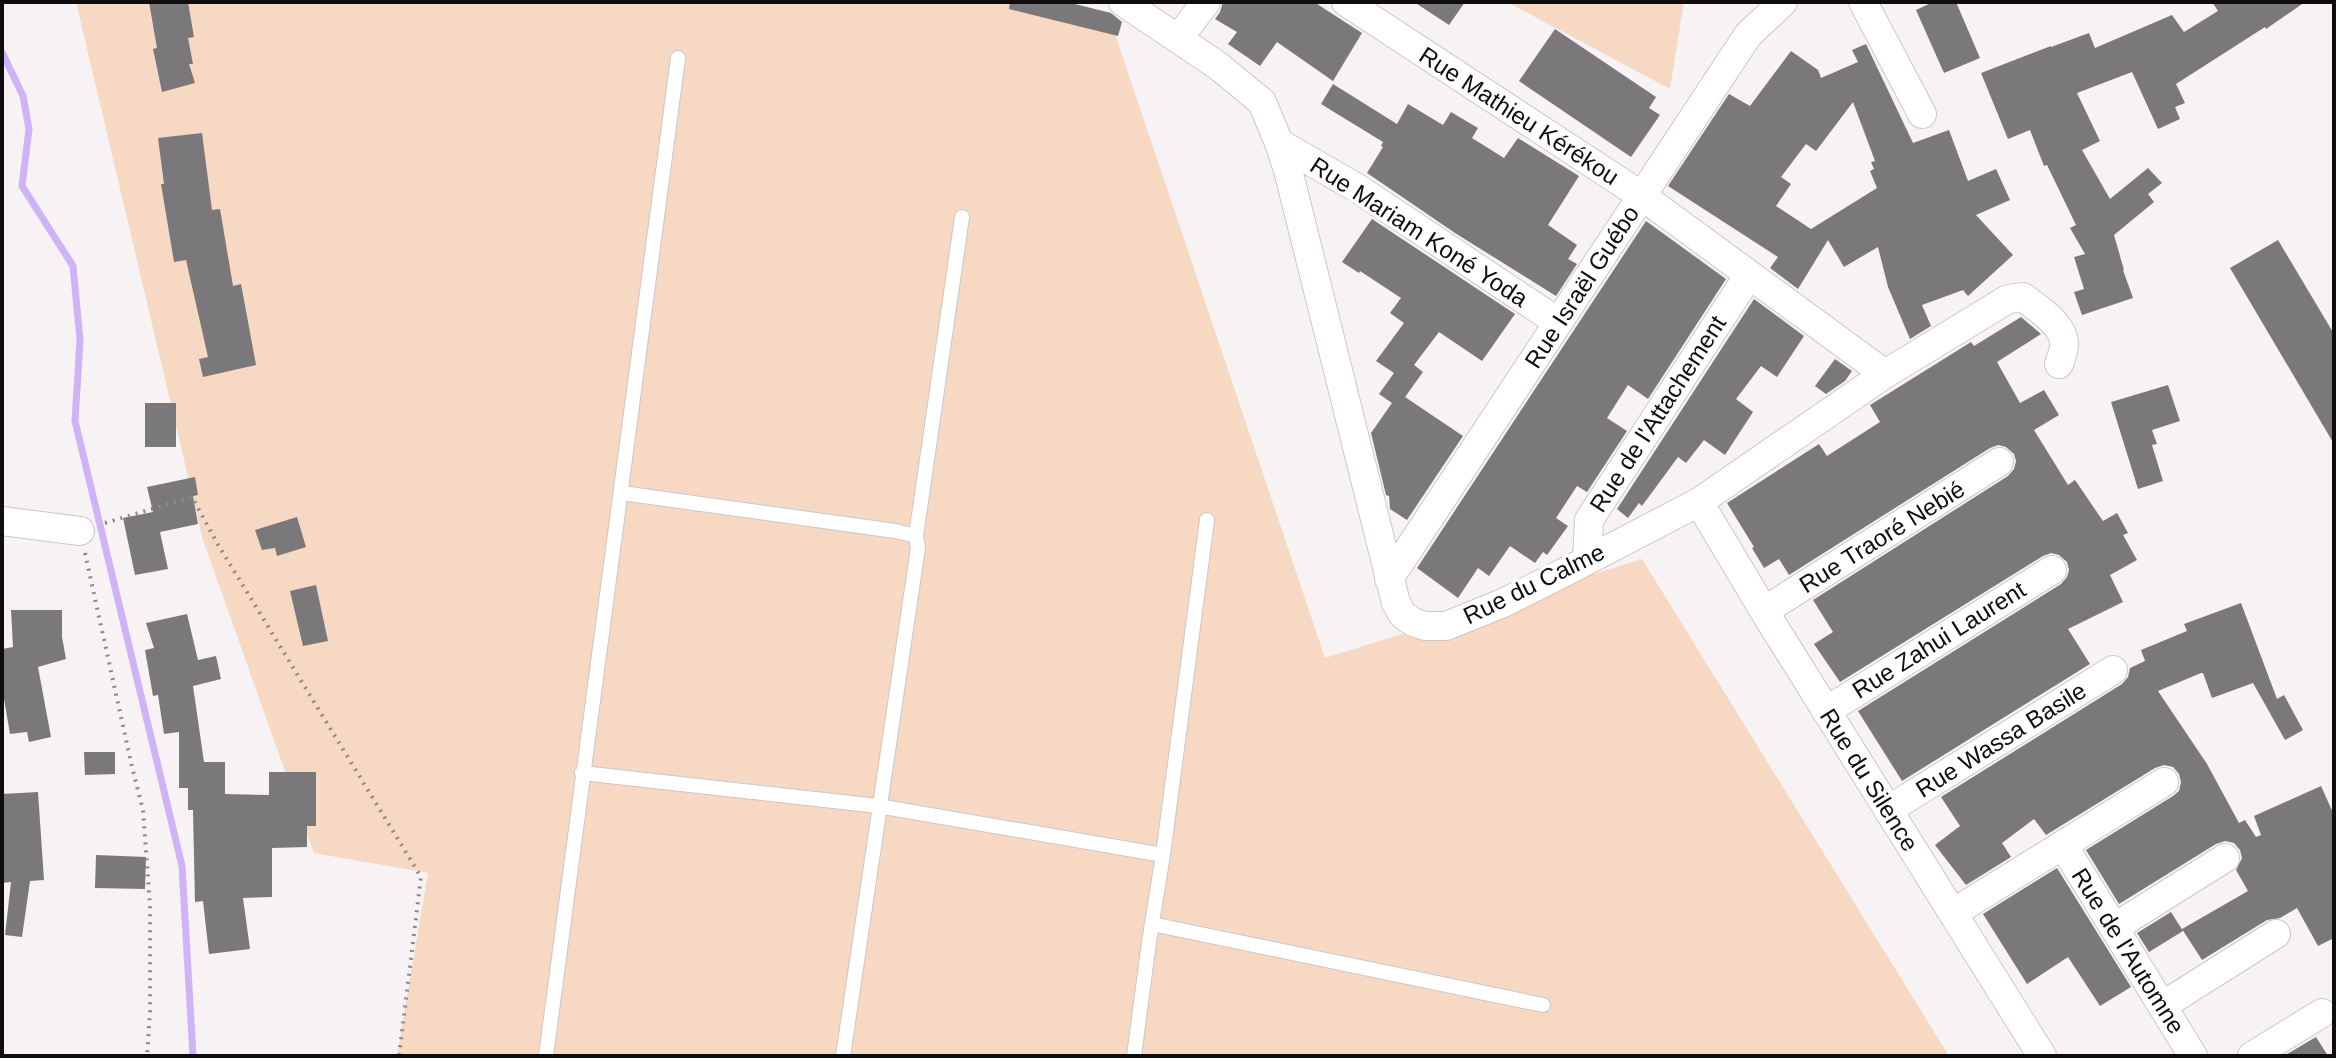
<svg xmlns="http://www.w3.org/2000/svg" width="2336" height="1058" viewBox="0 0 2336 1058" font-family="Helvetica,sans-serif">
<rect width="100%" height="100%" fill="#f7f2f3"/>
<!-- green -->
<path fill="#f6d8c3" d="M 76,2 L 1062,2 L 1115,34 L 1325,658 L 1642,559 L 1949,1056 L 397,1056 L 428,873 L 314,853 L 203,540 Z
M 1507,2 L 1684,2 L 1670,89 Z"/>
<g fill="none" stroke-linecap="round" stroke-linejoin="round">
<!-- stream -->
<path stroke="#ceb4f7" stroke-width="7" d="M 2,52 L 23,96 L 29,129 L 22,186 L 73,266 L 80,340 L 75,421 L 182,866 L 193,1056"/>
</g>
<!-- building -->
<path fill="#7b787b" fill-rule="evenodd" d="M 149,2 L 188,2 L 194,37 L 188,38 L 193,64 L 189,64 L 195,83 L 162,92 L 153,49 L 157,48 Z
M 1010,2 L 1067,2 L 1111,13 L 1122,22 L 1118,36 L 1009,9 Z
M 1223,2 L 1314,2 L 1362,33 L 1333,81 L 1277,42 L 1260,66 L 1228,44 L 1237,32 L 1215,19 L 1220,12 Z
M 1414,2 L 1465,2 L 1449,25 Z
M 1933,2 L 1956,2 L 1980,58 L 1944,73 L 1916,10 Z
M 2212,2 L 2305,2 L 2266,29 L 2265,27 L 2176,84 L 2185,103 L 2175,107 L 2180,119 L 2158,129 L 2132,72 L 2077,93 L 2100,141 L 2082,150 L 2110,199 L 2148,168 L 2162,183 L 2148,194 L 2154,202 L 2114,235 L 2124,270 L 2123,270 L 2133,298 L 2082,315 L 2074,292 L 2084,289 L 2074,257 L 2085,254 L 2070,228 L 2076,225 L 2047,165 L 2044,166 L 2030,130 L 2008,139 L 1981,73 L 2051,46 L 2051,47 L 2089,33 L 2095,48 L 2172,15 L 2184,32 L 2218,11 Z
M 1555,29 L 1656,97 L 1649,108 L 1660,115 L 1631,157 L 1519,81 Z
M 1866,44 L 1913,143 L 1949,130 L 1968,181 L 1996,169 L 2010,200 L 1976,215 L 2013,255 L 1968,296 L 1963,290 L 1922,305 L 1931,326 L 1910,339 L 1888,287 L 1878,247 L 1844,267 L 1828,240 L 1798,289 L 1770,268 L 1778,257 L 1668,186 L 1729,94 L 1750,106 L 1791,51 L 1818,70 L 1821,78 L 1858,62 L 1852,50 ZM 1853,102 L 1875,161 L 1871,162 L 1874,169 L 1870,171 L 1877,188 L 1811,229 L 1776,206 L 1791,184 L 1781,177 L 1806,144 L 1816,151 Z
M 1333,84 L 1397,124 L 1408,104 L 1443,125 L 1451,112 L 1478,128 L 1472,138 L 1504,158 L 1518,138 L 1579,176 L 1548,225 L 1577,245 L 1568,259 L 1577,264 L 1556,296 L 1455,233 L 1367,173 L 1383,147 L 1381,146 L 1383,142 L 1321,104 Z
M 202,133 L 212,210 L 220,209 L 233,286 L 241,284 L 256,365 L 203,377 L 199,359 L 208,357 L 186,260 L 174,262 L 161,184 L 164,184 L 158,138 Z
M 1372,219 L 1515,314 L 1482,361 L 1439,332 L 1414,365 L 1423,372 L 1405,397 L 1463,436 L 1407,520 L 1390,509 L 1389,496 L 1386,495 L 1371,433 L 1392,403 L 1379,394 L 1394,373 L 1376,361 L 1404,323 L 1390,313 L 1401,298 L 1360,271 L 1359,273 L 1342,262 Z
M 1646,221 L 1726,279 L 1648,399 L 1628,385 L 1607,418 L 1627,431 L 1587,492 L 1577,486 L 1556,518 L 1568,526 L 1547,555 L 1543,552 L 1535,563 L 1510,546 L 1489,576 L 1478,568 L 1458,598 L 1417,568 Z
M 2278,240 L 2334,334 L 2334,444 L 2230,268 Z
M 1754,299 L 1804,336 L 1777,377 L 1761,366 L 1736,399 L 1753,412 L 1725,455 L 1704,440 L 1686,463 L 1678,457 L 1642,506 L 1639,503 L 1628,518 L 1617,509 Z
M 2021,317 L 2041,334 L 1997,362 L 2020,403 L 2044,390 L 2059,415 L 2034,430 L 2068,485 L 2075,480 L 2103,521 L 2117,513 L 2128,533 L 2123,535 L 2137,560 L 2110,575 L 2123,602 L 2068,629 L 2090,664 L 1902,781 L 1858,711 L 2061,584 L 2067,577 L 2069,570 L 2067,562 L 2059,555 L 2051,553 L 2043,556 L 1840,682 L 1814,644 L 1833,632 L 1813,600 L 2008,476 L 2014,469 L 2016,461 L 2014,454 L 2006,447 L 1998,445 L 1990,448 L 1789,575 L 1779,559 L 1764,568 L 1752,548 L 1754,547 L 1727,503 L 1819,444 L 1827,456 L 1880,422 L 1870,405 L 1971,342 L 1974,346 Z
M 1835,359 L 1852,371 L 1845,381 L 1826,394 L 1815,386 Z
M 2168,385 L 2180,421 L 2152,430 L 2157,444 L 2152,445 L 2163,481 L 2138,489 L 2111,402 Z
M 145,403 L 176,403 L 176,447 L 145,447 Z
M 195,477 L 198,495 L 193,496 L 198,524 L 160,532 L 168,569 L 135,575 L 123,518 L 153,512 L 147,487 Z
M 297,517 L 306,547 L 277,556 L 275,548 L 262,550 L 255,530 Z
M 316,585 L 328,641 L 303,646 L 290,591 Z
M 2241,603 L 2277,699 L 2284,695 L 2303,730 L 2285,740 L 2253,683 L 2212,698 L 2203,673 L 2201,673 L 2158,691 L 2207,764 L 2239,823 L 2245,820 L 2256,837 L 2261,835 L 2254,816 L 2321,786 L 2334,815 L 2334,938 L 2318,946 L 2297,908 L 2280,918 L 2267,920 L 2202,960 L 2182,929 L 2248,891 L 2236,870 L 2242,858 L 2240,850 L 2234,843 L 2225,841 L 2216,844 L 2119,904 L 2086,850 L 2173,796 L 2179,791 L 2181,782 L 2179,774 L 2173,767 L 2164,765 L 2155,768 L 2046,835 L 2034,819 L 2002,843 L 2011,857 L 1966,885 L 1935,845 L 1960,826 L 1941,797 L 2122,684 L 2128,677 L 2130,668 L 2145,661 L 2141,650 L 2187,631 L 2184,624 Z
M 11,610 L 62,610 L 62,637 L 66,659 L 38,667 L 51,737 L 29,742 L 27,732 L 10,734 L 2,687 L 2,649 L 13,647 Z
M 187,614 L 198,660 L 216,656 L 221,679 L 193,686 L 204,762 L 225,762 L 225,794 L 269,795 L 269,772 L 316,772 L 316,826 L 307,826 L 307,847 L 272,848 L 272,897 L 243,898 L 250,949 L 209,954 L 203,901 L 195,902 L 193,810 L 188,810 L 188,788 L 179,788 L 179,732 L 164,734 L 158,695 L 153,696 L 145,650 L 154,648 L 146,623 Z
M 84,752 L 115,752 L 115,774 L 85,775 Z
M 38,792 L 44,880 L 30,881 L 22,937 L 5,935 L 11,882 L 2,883 L 2,794 Z
M 96,855 L 146,857 L 145,889 L 95,888 Z
M 2057,868 L 2131,987 L 2100,1006 L 2068,957 L 2027,984 L 1983,914 Z
M 2171,912 L 2183,931 L 2149,952 L 2137,933 Z
M 2316,1037 L 2328,1056 L 2284,1056 Z"/>
<g fill="none" stroke-linecap="round" stroke-linejoin="round">
<defs>
<path id="lane" d="M 622,493 L 895,531 L 916,536
M 582,773 L 878,806 L 1163,855
M 1152,924 L 1543,1005
M 546,1056 C 589,723 635,391 678,58
M 843,1056 L 918,548 L 916,536 L 962,217
M 1134,1056 L 1149,942 L 1163,855 L 1207,520"/>
<path id="street" d="M 1123,2 L 1217,65 L 1262,102 L 1279,143 L 1288,170 L 1396,603 L 1403,615 L 1413,622 L 1425,626 L 1446,626 L 1503,603 L 1563,573 L 1699,502 L 1885,374 L 2008,299 L 2023,297 C 2037,308 2065,325 2064,345 C 2064,351 2061,358 2059,364
M 1346,2 L 1642,196 L 1885,374
M 1863,2 L 1922,114
M 1178,39 L 1206,2
M 1279,143 L 1357,188 L 1558,322
M 1699,502 L 1764,611 L 2042,1056
M 2,521 L 80,531
M 1587,559 L 1589,520 L 1749,275
M 1389,579 L 1748,35 L 1783,2
M 1764,611 L 1999,462
M 1826,711 L 2052,570
M 1888,810 L 2113,670
M 2063,845 L 2193,1056
M 1953,913 L 2164,782
M 2115,927 L 2225,858
M 2162,1006 L 2276,934
M 2252,1056 L 2322,1013"/>
</defs>
<!-- lane casing -->
<use href="#lane" stroke="#ccc7c8" stroke-width="16"/>
<!-- street casing -->
<use href="#street" stroke="#ccc7c8" stroke-width="30"/>
<!-- path -->
<path stroke="#8d898a" stroke-width="4" stroke-dasharray="2 6" stroke-linecap="butt" d="M 105,523 L 192,497 L 217,543 L 421,877 L 399,1056
M 85,553 L 132,767 L 143,810 L 150,905 L 150,1012 L 147,1056"/>
<!-- lane -->
<use href="#lane" stroke="#fff" stroke-width="14"/>
<!-- street -->
<use href="#street" stroke="#fff" stroke-width="28"/>
</g>
<g text-anchor="middle" stroke-width="7" stroke-linejoin="round" paint-order="stroke">
<!-- street labels -->
<g font-size="24" fill="#0f0d0e" stroke="#fff">
<text transform="translate(1519 116) rotate(33)" y="8">Rue Mathieu Kérékou</text>
<text transform="translate(1419 232) rotate(33)" y="8">Rue Mariam Koné Yoda</text>
<text transform="translate(1582 287) rotate(-57)" y="8">Rue Israël Guébo</text>
<text transform="translate(1658 414) rotate(-57)" y="8">Rue de l'Attachement</text>
<text transform="translate(1882 537) rotate(-32)" y="8">Rue Traoré Nebié</text>
<text transform="translate(1534 584) rotate(-26)" y="8">Rue du Calme</text>
<text transform="translate(1939 640) rotate(-32)" y="8">Rue Zahui Laurent</text>
<text transform="translate(2001 740) rotate(-32)" y="8">Rue Wassa Basile</text>
<text transform="translate(1869 780) rotate(58)" y="8">Rue du Silence</text>
<text transform="translate(2128 951) rotate(58)" y="8">Rue de l'Automne</text>
</g>
</g>
<!-- border -->
<rect width="2336" height="1058" fill="none" stroke="#0f0d0e" stroke-width="8"/>
</svg>
